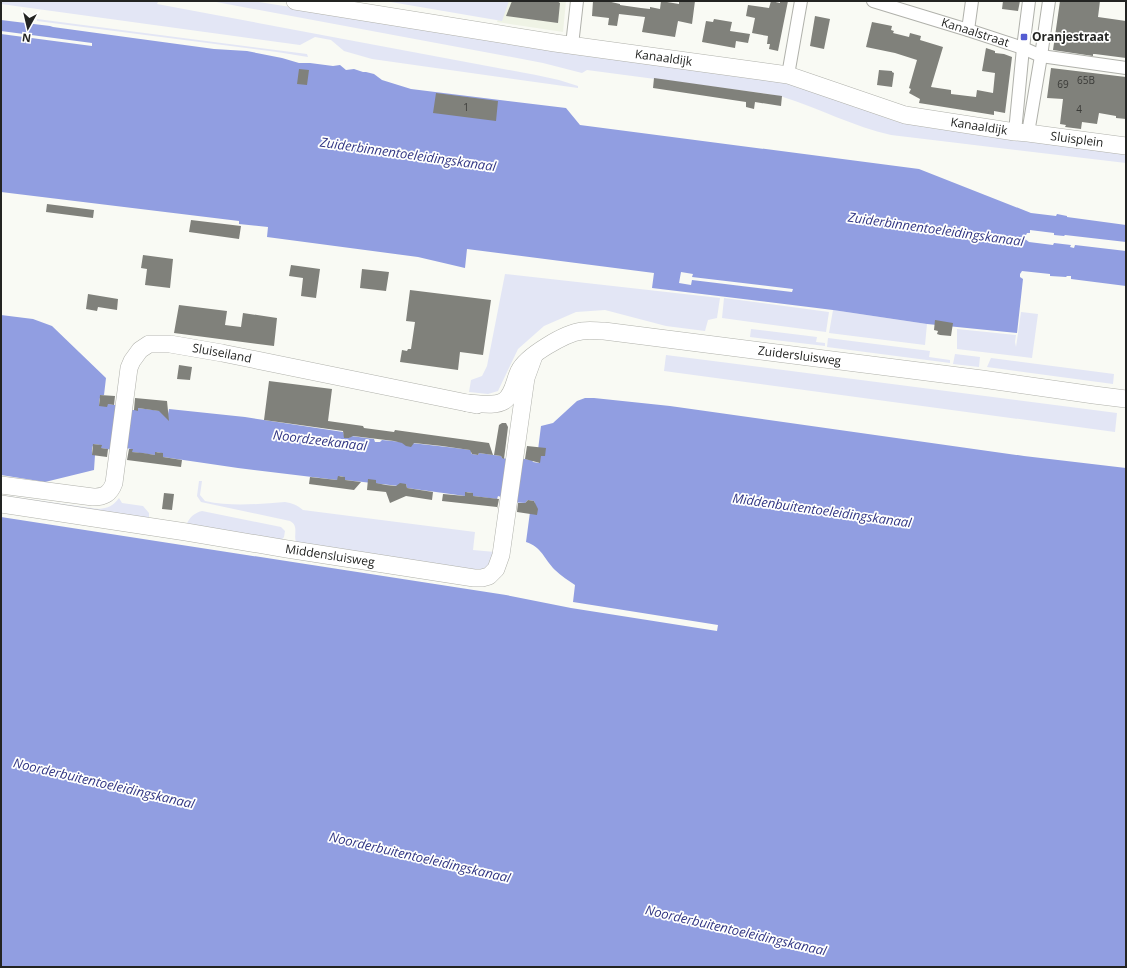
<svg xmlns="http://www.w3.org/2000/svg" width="1127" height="968" viewBox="0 0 1127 968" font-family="'Open Sans',sans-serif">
<rect width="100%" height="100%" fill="#f9faf4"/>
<!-- built -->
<path fill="#eff3e5" d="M 505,1 L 566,1 L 563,32 L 497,22 Z"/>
<!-- green -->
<path fill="#e3e6f5" d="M 1,1 L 156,1 L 158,2 L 157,4 L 536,75 L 559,80 L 578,86 L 578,88 L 372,59 L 344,51 L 331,40 L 315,37 L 300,45 L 1,4 Z
M 211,1 L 253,1 L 577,52 L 798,84 L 862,109 L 898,122 L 938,129 L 1120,153 L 1126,155 L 1126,163 L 891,135 C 854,127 819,108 783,97 C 776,95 768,94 761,93 L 587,70 L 582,73 L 543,63 L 517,58 Z
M 385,1 L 509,1 L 502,21 Z
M 37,19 L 307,54 L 308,57 L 277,52 L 37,21 Z
M 505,274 L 720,298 L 717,318 L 708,320 L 705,331 L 666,326 L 605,310 L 576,312 L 544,326 L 518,349 L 498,391 L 488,394 L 469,392 L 471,380 L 482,376 L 487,366 Z
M 724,298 L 829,312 L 826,332 L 722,318 Z
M 833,310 L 927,324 L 925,345 L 829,333 Z
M 1021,312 L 1038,314 L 1032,358 L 957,349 L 957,329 L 1016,335 L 1015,342 L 1016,347 Z
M 751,329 L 817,337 L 816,342 L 825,343 L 825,346 L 750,337 Z
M 828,338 L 930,351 L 929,357 L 950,360 L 950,363 L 827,347 Z
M 955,354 L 980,357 L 979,367 L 953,364 Z
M 666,355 L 1117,413 L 1115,432 L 664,371 Z
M 991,358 L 1114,374 L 1113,384 L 987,367 Z
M 199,481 L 202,481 L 200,495 L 205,501 C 232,507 258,504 285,502 C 292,503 297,505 303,510 L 475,532 L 473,550 L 495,552 L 494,559 L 482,571 L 297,544 C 292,536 300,526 290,521 L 201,502 L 197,496 Z
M 1,495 L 99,509 C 108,508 113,506 119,498 L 122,503 L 143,506 L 149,513 L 149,519 L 186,525 C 190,517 194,513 202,511 L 281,527 L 285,531 L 284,537 L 281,541 L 1,499 Z"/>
<!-- water -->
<path fill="#919ee1" d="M 1,20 L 50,26 L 53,27 L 133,38 L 214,49 L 247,51 L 282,58 L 299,63 L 310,63 L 333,66 L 340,65 L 346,70 L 354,69 L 363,72 L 366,72 L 374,74 L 382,80 L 411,89 L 566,108 L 580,125 L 919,169 L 1031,213 L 1056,216 L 1057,214 L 1067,216 L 1067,217 L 1126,225 L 1126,242 L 1065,235 L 1064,236 L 1054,235 L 1054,233 L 1030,230 L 1030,233 L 1027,233 L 1025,237 L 1025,239 L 1029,242 L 1053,245 L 1054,243 L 1071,245 L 1070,247 L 1074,248 L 1075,245 L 1126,251 L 1126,286 L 1071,279 L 1071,276 L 1067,276 L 1066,277 L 1050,276 L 1050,274 L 1022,271 L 1020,274 L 1020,277 L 1023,279 L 1017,333 L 927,324 L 833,310 L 652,288 L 654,273 L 467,249 L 465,268 L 418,257 L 267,237 L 268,227 L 239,224 L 239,221 L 1,192 Z
M 1,315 L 33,319 L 52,326 L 106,378 L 104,395 L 101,395 C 100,397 98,403 100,406 L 108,404 L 130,407 L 132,410 L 136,410 L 138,408 L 161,411 L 168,414 L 169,409 L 245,417 L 343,432 L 345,438 L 349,438 L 351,436 L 374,439 L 375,442 L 380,442 L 382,440 C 412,443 442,446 471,450 L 471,453 L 472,454 L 478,455 L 479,453 L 501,456 L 502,458 L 508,459 L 510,457 L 532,460 L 533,462 L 539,463 L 538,450 L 541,426 L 553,423 L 577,401 L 585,398 L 594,398 L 670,406 L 1024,456 L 1126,468 L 1126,967 L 1,967 L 1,517 L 506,595 L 571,608 L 717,631 L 718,625 L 573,602 L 575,585 C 569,581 561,576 555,570 C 544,559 542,547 526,542 L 530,512 L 534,512 L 535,503 L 534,501 L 528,500 L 525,503 L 511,502 L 501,497 L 498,496 L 497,499 L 473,496 L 472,493 L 467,492 L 465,496 L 407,488 L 406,484 L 399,486 L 345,480 L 344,477 L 340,476 L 337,480 L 238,468 L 163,457 L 161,453 L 157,452 L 155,455 L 132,452 L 131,449 L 126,448 L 113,450 L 101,448 L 100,445 L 94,444 C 92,446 91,452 93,455 L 95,455 L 94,470 L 45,482 L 1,475 Z"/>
<!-- pier -->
<path fill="#f9faf4" d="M 1,31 L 92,43 L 92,46 L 1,34 Z
M 681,272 L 693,274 L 692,277 L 793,289 L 792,292 L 692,280 L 691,285 L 679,283 Z"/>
<!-- building -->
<path fill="#80817b" d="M 512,1 L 557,1 L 560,3 L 558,23 L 506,16 Z
M 593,1 L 607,1 L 620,4 L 620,5 L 641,8 L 650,9 L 650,7 L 660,9 L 661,1 L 679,4 L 679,1 L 695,1 L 692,24 L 678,21 L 675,37 L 642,32 L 645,17 L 619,14 L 617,26 L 608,25 L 609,18 L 592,16 Z
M 771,1 L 780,3 L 780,1 L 788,1 L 778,51 L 769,49 L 770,44 L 767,44 L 768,36 L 752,33 L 755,18 L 746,16 L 748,5 L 769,8 Z
M 1003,1 L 1020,1 L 1018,11 L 1002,9 Z
M 1060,1 L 1100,1 L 1098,17 L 1126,21 L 1126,58 L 1095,54 L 1093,54 L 1093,56 L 1053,50 Z
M 815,16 L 830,19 L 824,49 L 810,46 Z
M 714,19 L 732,22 L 730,31 L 750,34 L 748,43 L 736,41 L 735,48 L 702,42 L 706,21 L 713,22 Z
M 872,22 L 892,26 L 891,30 L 894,31 L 893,33 L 909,37 L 910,33 L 921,36 L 920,40 L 943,47 L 931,87 L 951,90 L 951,94 L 976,97 L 977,90 L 993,93 L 995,73 L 982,71 L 986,48 L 995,51 L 995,53 L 1004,54 L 1012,57 L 1005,113 L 994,111 L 994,115 L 919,103 L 920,99 L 909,93 L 911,89 L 909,88 L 917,60 L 895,53 L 866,47 Z
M 1051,68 L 1126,77 L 1126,119 L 1116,118 L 1116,116 L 1099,113 L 1097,124 L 1082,122 L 1081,129 L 1065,127 L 1066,125 L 1060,124 L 1063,99 L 1047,98 Z
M 299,69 L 309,70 L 307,85 L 297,84 Z
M 879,70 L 892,71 L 892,72 L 894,73 L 892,87 L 877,85 Z
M 654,78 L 782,96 L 781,106 L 755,102 L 754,109 L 746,107 L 746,102 L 653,88 Z
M 436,93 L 498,101 L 496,121 L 433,113 Z
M 47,204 L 94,210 L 93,218 L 46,212 Z
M 191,220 L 241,226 L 239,239 L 189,232 Z
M 143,255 L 173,259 L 170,288 L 145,285 L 147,269 L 141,268 Z
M 291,265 L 320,269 L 316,298 L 301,296 L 303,278 L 289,276 Z
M 362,269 L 389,272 L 386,291 L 360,288 Z
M 410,290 L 491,300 L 483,355 L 460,352 L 458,370 L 400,362 L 402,350 L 407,351 L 408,349 L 411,349 L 415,322 L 406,321 Z
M 88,294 L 118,299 L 117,310 L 98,307 L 97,311 L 86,309 Z
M 179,305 L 227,311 L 225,325 L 241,327 L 243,313 L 277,318 L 274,346 L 174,333 Z
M 935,320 L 953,323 L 951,336 L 940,335 L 937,334 L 938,331 L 934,330 Z
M 179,365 L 192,367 L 190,380 L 177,379 Z
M 269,381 L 332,389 L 328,421 L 363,426 L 364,428 L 394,432 L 395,430 L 489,443 L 493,455 L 479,453 L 478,455 L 472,454 L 470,450 L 442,446 L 414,443 L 411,447 L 406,446 L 402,443 L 394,441 L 353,436 L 349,438 L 344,438 L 343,431 L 264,420 Z
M 100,395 L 115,396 L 114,405 L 108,404 L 107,407 L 99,406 Z
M 135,398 L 167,401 L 169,421 L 159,411 L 138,408 L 138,411 L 134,410 Z
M 502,423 L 506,423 L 508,427 L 504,459 L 502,458 L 501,456 L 494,455 L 499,425 Z
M 93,444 L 102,445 L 101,448 L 108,449 L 107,457 L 92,455 Z
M 527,446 L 546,448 L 545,456 L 541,456 L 540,463 L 525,459 Z
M 129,449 L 133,449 L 132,452 L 143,453 L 155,455 L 155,452 L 163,453 L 163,457 L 182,460 L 181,467 L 127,460 Z
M 338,476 L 345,477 L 345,480 L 361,482 L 354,490 L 309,484 L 310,477 L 337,480 Z
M 368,479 L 376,480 L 376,483 L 386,485 L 396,486 L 400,483 L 406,484 L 407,488 L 433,492 L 432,500 L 406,496 L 390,503 L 386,492 L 367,490 Z
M 465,492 L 473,493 L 473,496 L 499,499 L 497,509 L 497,507 L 442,501 L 443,494 L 465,496 Z
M 164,493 L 174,494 L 172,510 L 162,509 Z
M 528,500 L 534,501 L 538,509 L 537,515 L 517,512 L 518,503 L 525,503 Z"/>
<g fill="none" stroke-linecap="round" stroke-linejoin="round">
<defs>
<g id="street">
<path id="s1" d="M 873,1 L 968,30 L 1023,48 L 1041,56 L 1126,68"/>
<path d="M 968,30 L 972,1"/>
<path d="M 572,45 L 577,1"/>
<path d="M 788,75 L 801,1"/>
<path d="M 1015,132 L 1023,48 L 1029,1"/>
<path d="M 1028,133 L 1041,56 L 1049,1"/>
</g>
<g id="secondary">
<path id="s2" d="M 295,1 L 555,43 L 788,75 L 905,115 L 1015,132 L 1028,133 L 1126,146"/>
<path id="s3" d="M 467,403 C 478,403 494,407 504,401 C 514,394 514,381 519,371 C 526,356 565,333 582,331 C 589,330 597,331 604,331 L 982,379 L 1094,395 L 1126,399"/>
<path id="s4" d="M 1,485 L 93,497 C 104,497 110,494 114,483 L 129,368 L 132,361 L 140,350 L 149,344 L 170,344 L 222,353 L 477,405"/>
<path id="s5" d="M 1,504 L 186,532 L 287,549 L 474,578 L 482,578 L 489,576 L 496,569 L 501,555 L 526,378 L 534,356"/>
</g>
</defs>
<!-- street casing -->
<use href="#street" stroke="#b0b1ab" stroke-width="14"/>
<!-- secondary casing -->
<use href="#secondary" stroke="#b0b1ab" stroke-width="18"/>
<!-- street -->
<use href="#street" stroke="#fff" stroke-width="12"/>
<!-- secondary -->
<use href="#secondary" stroke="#fff" stroke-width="17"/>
</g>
<!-- markers -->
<rect fill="#545cd2" stroke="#fffffe" stroke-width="1.5" x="1020" y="33" width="8" height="8" rx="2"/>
<g text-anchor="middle" stroke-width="3.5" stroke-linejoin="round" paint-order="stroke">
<!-- number labels -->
<g font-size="10" fill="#3a3b38">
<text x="1086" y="84">65B</text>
<text x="1063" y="88">69</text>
<text x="466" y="111">1</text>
<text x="1079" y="113">4</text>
</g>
<!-- street labels -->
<g font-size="12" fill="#232422" stroke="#fffffe">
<text dy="4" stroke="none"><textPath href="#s1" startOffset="107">Kanaalstraat</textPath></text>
<text dy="4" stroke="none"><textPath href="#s2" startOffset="373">Kanaaldijk</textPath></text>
<text dy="4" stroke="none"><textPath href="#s2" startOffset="697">Kanaaldijk</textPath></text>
<text dy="4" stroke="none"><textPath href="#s2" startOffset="796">Sluisplein</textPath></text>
<text dy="4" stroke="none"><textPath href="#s4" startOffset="342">Sluiseiland</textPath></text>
<text dy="4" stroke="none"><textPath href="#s3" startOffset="367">Zuidersluisweg</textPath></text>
<text dy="4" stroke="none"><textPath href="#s5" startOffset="333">Middensluisweg</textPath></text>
</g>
<!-- poi labels -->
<g font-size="12" font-weight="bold" fill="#232422" stroke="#fffffe" text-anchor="start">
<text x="1032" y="41">Oranjestraat</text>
</g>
<!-- water labels -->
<g font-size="13" font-style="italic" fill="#313684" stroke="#fffffe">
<text transform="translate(408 154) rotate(8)" y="5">Zuiderbinnentoeleidingskanaal</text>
<text transform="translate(936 229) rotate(8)" y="5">Zuiderbinnentoeleidingskanaal</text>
<text transform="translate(320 440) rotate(7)" y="5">Noordzeekanaal</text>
<text transform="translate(822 510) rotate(8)" y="5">Middenbuitentoeleidingskanaal</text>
<text transform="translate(104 783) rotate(13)" y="5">Noorderbuitentoeleidingskanaal</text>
<text transform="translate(420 857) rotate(13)" y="5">Noorderbuitentoeleidingskanaal</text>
<text transform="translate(736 930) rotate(13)" y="5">Noorderbuitentoeleidingskanaal</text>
</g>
</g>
<!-- border -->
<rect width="1127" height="968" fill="none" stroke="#232422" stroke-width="4"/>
<!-- north arrow -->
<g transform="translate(28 28) rotate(188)" stroke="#fffffe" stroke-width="3" paint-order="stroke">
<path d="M0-3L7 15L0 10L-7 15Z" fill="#232422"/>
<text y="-6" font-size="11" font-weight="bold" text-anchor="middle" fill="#232422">N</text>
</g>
</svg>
